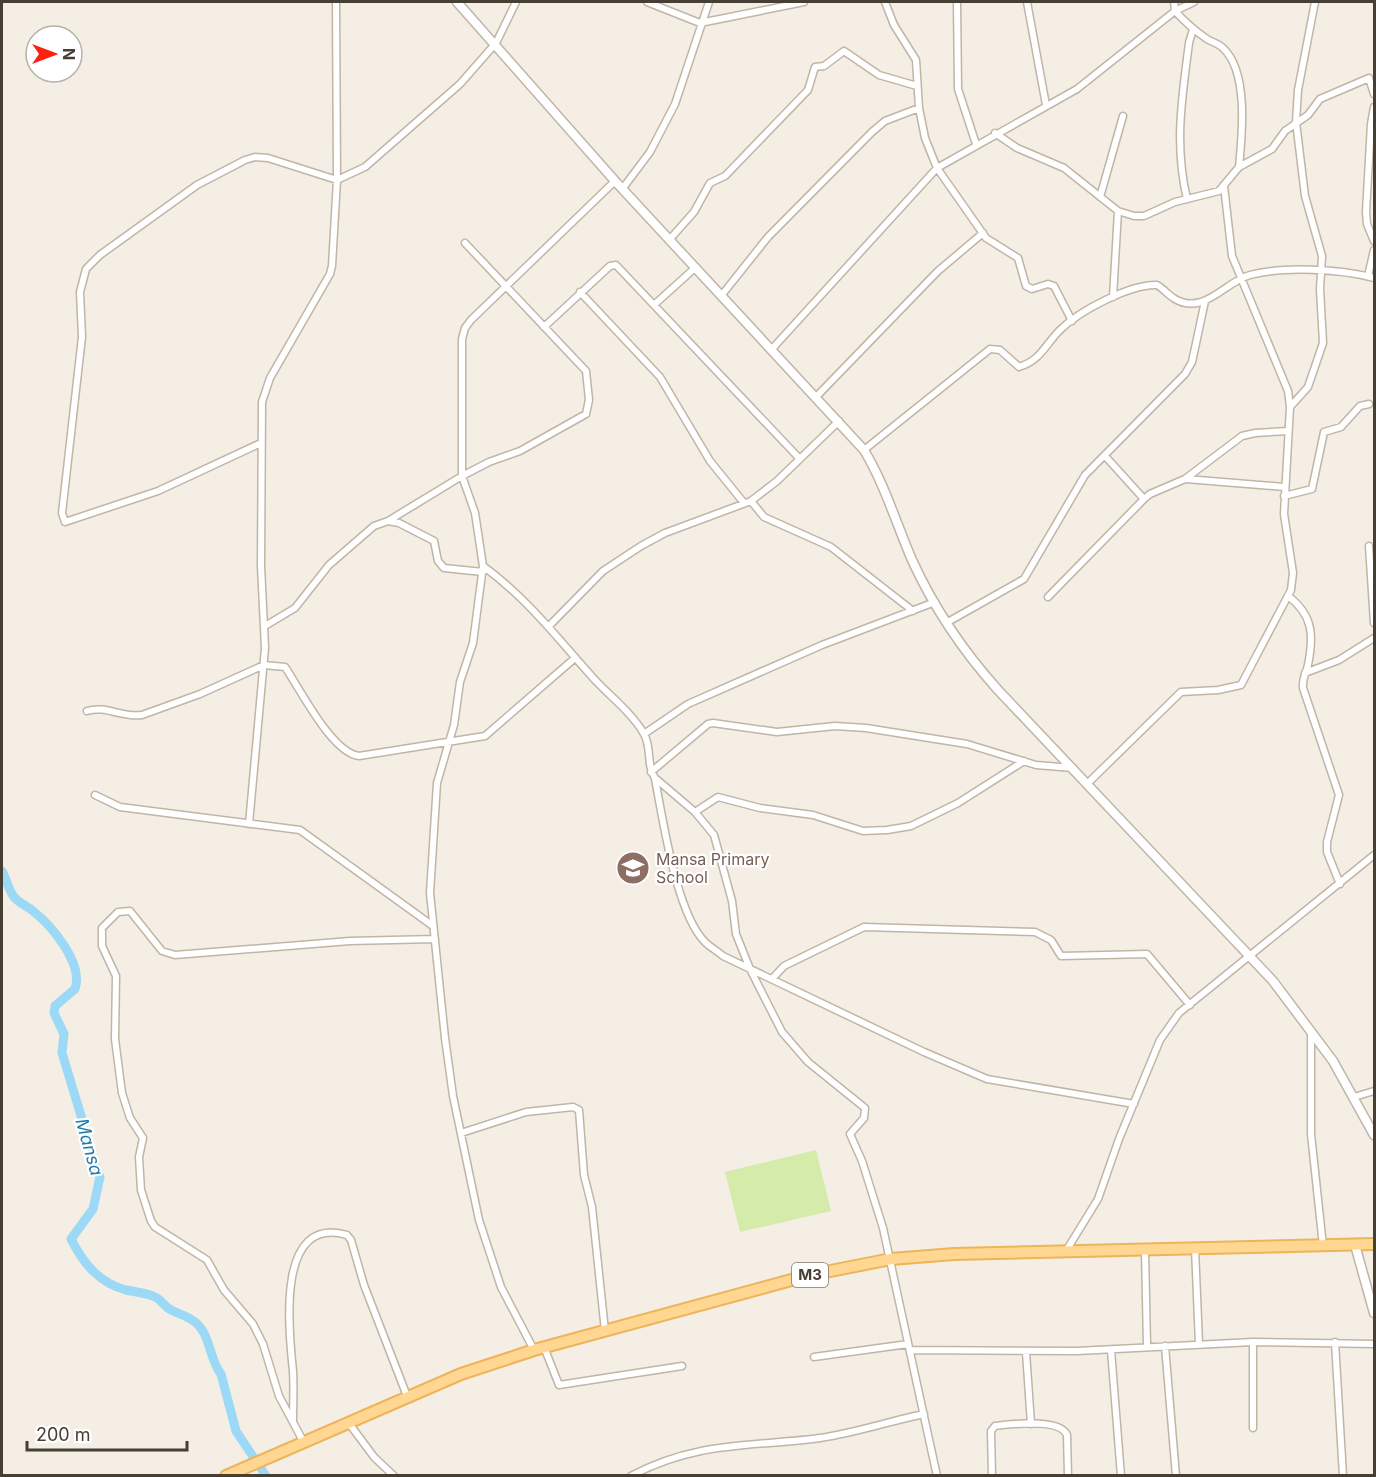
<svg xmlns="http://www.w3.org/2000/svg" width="1376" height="1477" viewBox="0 0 1376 1477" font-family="Inter,sans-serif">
<rect width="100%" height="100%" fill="#f4eee5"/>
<!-- green -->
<path fill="#d4ebaa" d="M 816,1150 L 831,1211 L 740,1232 L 725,1172 Z"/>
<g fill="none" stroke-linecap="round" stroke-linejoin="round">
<!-- river -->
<path stroke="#9cd9f6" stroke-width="9" d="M 2,871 C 7,880 8,889 14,897 C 19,903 27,906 33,911 C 52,926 84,964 75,989 L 55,1006 L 54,1013 L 64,1034 L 62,1053 L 82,1119 L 88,1148 L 100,1177 L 93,1209 L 71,1239 C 83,1263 99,1283 126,1290 C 135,1292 149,1293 157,1298 C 162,1301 165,1307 171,1310 C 179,1314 188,1316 195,1322 C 211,1335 209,1359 221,1374 L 236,1431 L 266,1476"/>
<defs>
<path id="minor" d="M 647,2 L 700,23 L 804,2
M 885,2 L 894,25 L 916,60 L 919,108 L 925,138 L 937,168 L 986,238 L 1018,258 L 1026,286 L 1032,289 L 1048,284 L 1054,286 L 1072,321
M 957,2 L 958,89 L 976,144
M 1027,2 L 1046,105
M 1194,2 L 1175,11 C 1185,22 1195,31 1207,39 C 1212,42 1219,44 1223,48 C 1249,72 1242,136 1239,167
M 1374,107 L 1371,124 L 1366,212 L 1367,224 L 1374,241
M 995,133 L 1017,148 L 1064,168 L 1118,211 L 1134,216 L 1144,216 L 1175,202 L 1219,191 L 1239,167 L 1272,149 L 1285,131 L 1308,115 L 1320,99 L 1369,78 L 1374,94
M 623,188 L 650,152 L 675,104 L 709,2
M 1100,197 L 1123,116
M 1187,199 C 1174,144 1182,98 1189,43 L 1193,29
M 670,239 L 694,212 L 710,183 L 725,176 L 808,90 L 815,67 L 824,66 L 844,51 L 879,75 L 917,86
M 1368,276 L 1374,250
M 580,292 L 660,377 L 710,461 L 744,503
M 721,296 L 768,237 L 872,132 L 885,121 L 919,108
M 1113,297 L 1118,211
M 655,304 L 696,267
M 544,327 L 610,266 L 616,265 L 799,458
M 771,350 L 937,168 L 1077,89 L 1175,11 L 1174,2
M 816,397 L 938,271 L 983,233
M 1290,407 L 1308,387 L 1323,343 L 1320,289 L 1322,256 L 1305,196 L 1296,122 L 1298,90 L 1315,2
M 261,443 L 158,491 L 65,522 L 62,513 L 82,337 L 80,292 L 86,269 L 100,255 L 197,185 L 245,160 L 255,157 L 268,158 L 337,180 L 365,167 L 460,84 L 496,43 L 516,2
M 864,450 L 990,349 L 1000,350 L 1019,367 C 1041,360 1045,345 1060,330 C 1079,311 1130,284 1157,285 C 1164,289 1168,295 1175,299 C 1204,316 1226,281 1250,275 C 1283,266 1342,269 1374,278
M 1105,456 L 1144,499 L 1150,494 L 1185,479 L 1242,436 L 1255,433 L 1288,431
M 1186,479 L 1284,487
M 1284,496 L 1312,489 L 1324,432 L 1341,427 L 1360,406 L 1369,404
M 751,501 L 764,517 L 831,547 L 913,611
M 388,521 L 462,476 L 489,462 L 520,451 L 586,414 L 589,400 L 586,371 L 465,243
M 1369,546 L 1374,623
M 483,566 C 528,599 558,639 595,680 C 611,697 633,714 644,734 C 652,748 646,765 655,778 L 695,812 L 714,835 L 732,901 L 736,934 L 750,969 L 782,1032 L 808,1062 L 865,1108 L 864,1118 L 850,1134 L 862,1161 L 883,1228 L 937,1476
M 1288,596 C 1313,615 1314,635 1308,665 C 1306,673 1302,679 1303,688 L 1339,795 L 1327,842 L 1327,852 L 1340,884
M 1048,597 L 1144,499
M 946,623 L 1024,579 L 1085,475 L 1185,374 L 1192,362 L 1205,301
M 550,625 L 603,571 L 641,546 L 665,533 L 751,501 L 777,481 L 839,421
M 265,626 L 295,608 L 329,565 L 374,526 L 388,521 L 399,523 L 434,541 L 438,561 L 444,568 L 483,572
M 1305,673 L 1339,660 L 1374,638
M 87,711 C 106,705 122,718 142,715 L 200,694 L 264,665 L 285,667 C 300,689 332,753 359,756 L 485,736 L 575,658
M 644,734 L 688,704 L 822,645 L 935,602
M 651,772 L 708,724 L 713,723 L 777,732 L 835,726 L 866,728 L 967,744 L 1036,765 L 1073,768
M 655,779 C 663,819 676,913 705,942 C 710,947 717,951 723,956 L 924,1052 L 987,1079 L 1134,1104
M 1088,783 L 1181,692 L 1218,690 L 1241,685 L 1291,590 L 1293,573 L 1284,514 L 1290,407 L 1288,391 L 1232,256 L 1224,186
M 95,795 L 120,807 L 300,830 L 433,926
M 695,812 L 718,797 L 760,808 L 813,815 L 863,831 L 887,830 L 911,826 L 958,803 L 1024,761
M 249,824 L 265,648 L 261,566 L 262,402 L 270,378 L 330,274 L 332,266 L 337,180 L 336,2
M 772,979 L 784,966 L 864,927 L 1035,932 L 1051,940 L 1061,956 L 1147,954 L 1190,1005
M 1311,1033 L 1311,1134 L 1323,1246
M 1354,1097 L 1374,1091
M 461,1133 L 526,1112 L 573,1107 L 579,1110 L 584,1175 L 592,1207 L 605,1331
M 1195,1248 L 1199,1344
M 1145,1250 L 1147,1346
M 1066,1251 L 1098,1199 L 1119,1139 L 1160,1040 L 1179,1013 L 1374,855
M 1253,1342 L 1253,1428
M 1335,1342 L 1343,1476
M 1165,1346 L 1176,1476
M 544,1347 L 559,1385 L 682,1366
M 534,1350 L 501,1287 L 479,1220 L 453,1096 L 445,1038 L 430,893 L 437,783 L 454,725 L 460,682 L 473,643 L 483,566 L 475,513 L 462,476 L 462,339 L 465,328 L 471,320 L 615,181
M 911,1350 L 1077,1351 L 1253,1342 L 1374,1344
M 1111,1350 L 1121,1476
M 1026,1352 L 1031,1424
M 814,1357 L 908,1344
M 293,1421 C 293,1405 294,1388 293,1371 C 289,1332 275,1214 347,1235 L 351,1240 L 364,1285 L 407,1396
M 348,1422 L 374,1457 L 394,1476
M 303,1441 L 279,1396 L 263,1344 L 253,1324 L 224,1290 L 207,1260 L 155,1227 L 151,1221 L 141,1190 L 139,1157 L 143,1138 L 130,1118 L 122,1093 L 115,1039 L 116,976 L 102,946 L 102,928 L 118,912 L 130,911 L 162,951 L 175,955 L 350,941 L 435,939
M 631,1476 C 696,1441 751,1447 820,1438 C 855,1433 890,1421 924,1414
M 992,1476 L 991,1431 L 995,1426 C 1012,1424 1060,1418 1067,1435 L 1068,1476"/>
<path id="tertiary" d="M 457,2 L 615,181 L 864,450 C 885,485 896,523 912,560 C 934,608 963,651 998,690 L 1273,981 L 1333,1061 L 1374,1135
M 1355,1245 L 1374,1313"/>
<path id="primary" d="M 226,1476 L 461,1374 L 534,1350 L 810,1275 L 891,1259 L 954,1254 L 1374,1244"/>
</defs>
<!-- minor casing -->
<use href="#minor" stroke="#c0b5a7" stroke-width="9"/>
<!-- tertiary casing -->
<use href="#tertiary" stroke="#c0b5a7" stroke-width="11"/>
<!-- primary casing -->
<use href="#primary" stroke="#edb45a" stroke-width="14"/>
<!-- minor -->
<use href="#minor" stroke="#fff" stroke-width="6"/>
<!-- tertiary -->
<use href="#tertiary" stroke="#fff" stroke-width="8"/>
<!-- primary -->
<use href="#primary" stroke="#ffd792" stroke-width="10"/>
</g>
<!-- icons -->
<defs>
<symbol id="school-disc" viewBox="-11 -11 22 22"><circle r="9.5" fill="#8d6e63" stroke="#fff"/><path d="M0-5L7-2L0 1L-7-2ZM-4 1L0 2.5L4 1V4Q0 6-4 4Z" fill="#fff"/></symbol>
</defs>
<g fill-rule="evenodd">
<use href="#school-disc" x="614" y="849" width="38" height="38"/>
</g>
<g text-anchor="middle" stroke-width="4.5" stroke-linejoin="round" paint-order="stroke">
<!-- shield labels -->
<rect fill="#fff" stroke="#7e7871" stroke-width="1.5" x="792" y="1263" width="36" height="24" rx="4.5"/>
<g font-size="15" font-weight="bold" fill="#473e34">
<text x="810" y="1280">M3</text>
</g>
<!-- education labels -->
<g font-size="16" fill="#785e54" stroke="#fff" text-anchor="start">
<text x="656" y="865">Mansa Primary<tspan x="656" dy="18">School</tspan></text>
</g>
<!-- water labels -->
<g font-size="18" font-style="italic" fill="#237caa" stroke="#fff">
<text transform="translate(89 1147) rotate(74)" y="6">Mansa</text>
</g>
</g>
<!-- border -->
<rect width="1376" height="1477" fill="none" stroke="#473e34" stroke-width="6"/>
<!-- north arrow -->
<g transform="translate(54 54) rotate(90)"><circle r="28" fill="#ffffff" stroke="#b5b2ae" stroke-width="1.5"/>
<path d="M0-4.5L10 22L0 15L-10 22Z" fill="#ff2010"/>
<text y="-9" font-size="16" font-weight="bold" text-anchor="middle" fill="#473e34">N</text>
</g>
<!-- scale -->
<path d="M27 1441v9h160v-9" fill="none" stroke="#473e34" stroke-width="3"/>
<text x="36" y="1441" font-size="18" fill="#473e34" stroke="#ffffff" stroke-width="4.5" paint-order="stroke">200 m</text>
</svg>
